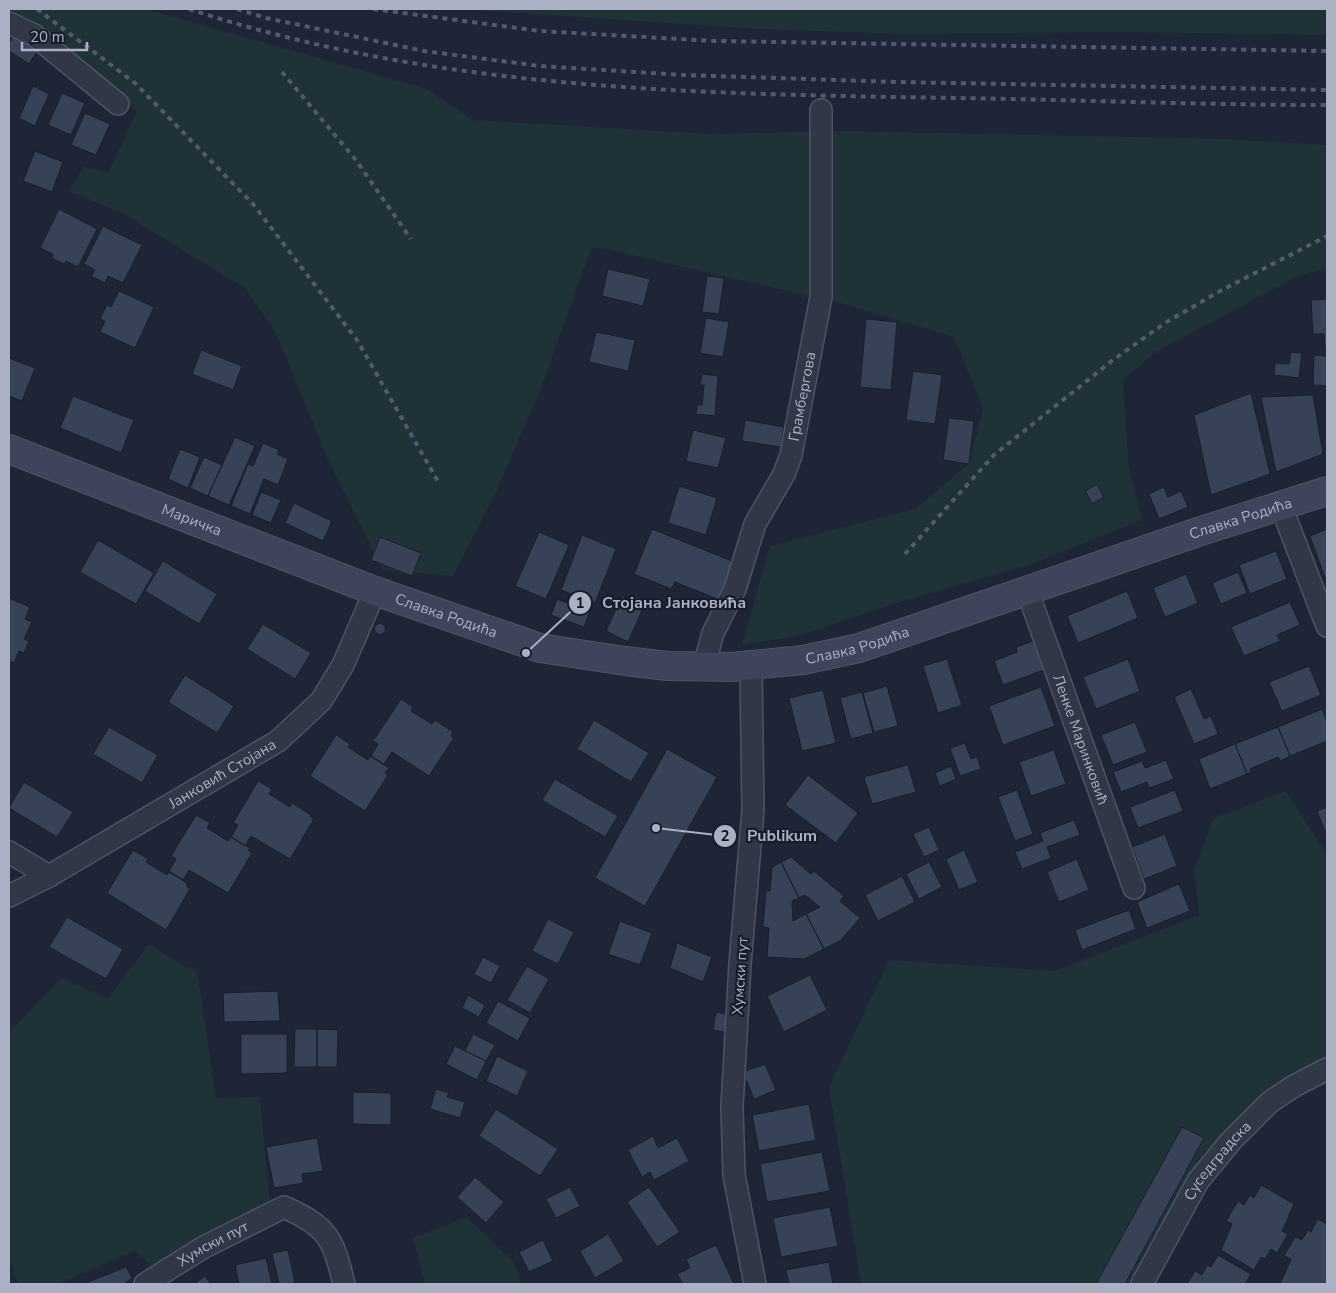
<svg xmlns="http://www.w3.org/2000/svg" width="1336" height="1293" viewBox="0 0 1336 1293" font-family="'Nunito Sans',sans-serif">
<rect width="100%" height="100%" fill="#1d2536"/>
<!-- green -->
<path fill="#1f3237" d="M 10,9 L 147,9 L 427,89 L 473,120 L 711,134 L 844,131 L 1229,139 L 1327,145 L 1327,268 L 1298,276 L 1154,353 L 1123,380 L 1129,469 L 1142,520 L 1032,564 L 890,605 L 798,636 L 742,645 L 770,546 L 915,509 L 969,464 L 983,409 L 954,337 L 840,303 L 601,248 L 591,249 L 540,391 L 497,490 L 453,576 L 382,570 L 326,455 L 276,333 L 245,288 L 122,213 L 69,191 L 84,166 L 108,173 L 137,111 Z
M 460,9 L 1327,9 L 1327,35 L 1113,32 L 903,34 L 759,29 Z
M 1286,791 L 1327,855 L 1327,1074 L 1270,1102 L 1198,1181 L 1142,1284 L 861,1284 L 829,1087 L 889,960 L 1055,971 L 1199,915 L 1194,869 L 1214,818 Z
M 149,944 L 184,966 L 197,970 L 216,1098 L 260,1097 L 270,1203 L 160,1274 L 135,1251 L 58,1284 L 18,1284 L 11,1264 L 9,1265 L 9,1032 L 61,978 L 108,998 Z
M 466,1217 L 514,1262 L 521,1284 L 425,1284 L 413,1238 Z"/>
<!-- building -->
<path fill="#384257" stroke="#181e2d" d="M 14,35 L 38,50 L 29,64 L 9,51 L 9,43 Z
M 33,86 L 49,94 L 35,126 L 19,118 Z
M 62,93 L 85,103 L 71,135 L 48,125 Z
M 85,113 L 110,124 L 96,155 L 71,145 Z
M 35,151 L 63,162 L 52,192 L 23,181 Z
M 59,209 L 97,229 L 78,267 L 66,261 L 64,264 L 52,258 L 53,254 L 40,248 Z
M 103,226 L 142,245 L 123,283 L 108,276 L 105,283 L 91,276 L 95,270 L 84,264 Z
M 608,269 L 650,279 L 643,306 L 602,296 Z
M 707,276 L 724,278 L 719,314 L 702,312 Z
M 119,291 L 154,307 L 135,348 L 100,332 L 105,321 L 100,319 L 107,305 L 111,307 Z
M 1327,299 L 1327,349 L 1325,349 L 1324,334 L 1313,334 L 1311,300 Z
M 706,318 L 729,322 L 723,357 L 700,353 Z
M 866,319 L 897,322 L 891,390 L 860,387 Z
M 596,332 L 635,340 L 628,371 L 589,362 Z
M 201,350 L 242,366 L 233,390 L 192,374 Z
M 1291,352 L 1302,353 L 1299,378 L 1274,375 L 1275,363 L 1289,364 Z
M 1314,355 L 1327,356 L 1327,386 L 1313,385 Z
M 9,358 L 35,368 L 22,401 L 9,396 Z
M 913,371 L 942,375 L 935,424 L 906,420 Z
M 702,374 L 718,376 L 715,416 L 696,414 L 697,405 L 702,405 L 704,385 L 700,385 Z
M 1251,393 L 1270,474 L 1211,495 L 1194,415 Z
M 1313,395 L 1323,454 L 1276,472 L 1261,397 Z
M 73,396 L 134,420 L 121,453 L 60,428 Z
M 949,418 L 974,421 L 969,464 L 943,460 Z
M 745,420 L 784,427 L 781,447 L 742,441 Z
M 693,430 L 726,438 L 718,468 L 686,461 Z
M 235,437 L 255,446 L 229,505 L 208,496 Z
M 263,443 L 279,450 L 277,454 L 288,459 L 278,485 L 264,479 L 250,514 L 231,506 L 248,464 L 253,466 Z
M 180,449 L 200,457 L 188,488 L 168,479 Z
M 204,457 L 222,465 L 208,496 L 190,488 Z
M 1097,484 L 1104,497 L 1092,504 L 1085,491 Z
M 679,486 L 717,498 L 706,535 L 668,523 Z
M 1164,487 L 1168,497 L 1181,491 L 1188,507 L 1159,519 L 1149,494 Z
M 261,492 L 281,500 L 271,523 L 252,515 Z
M 294,503 L 332,521 L 323,541 L 285,523 Z
M 652,529 L 737,563 L 722,601 L 675,582 L 671,589 L 634,574 Z
M 1327,529 L 1327,577 L 1325,578 L 1310,536 Z
M 539,532 L 569,545 L 546,599 L 515,586 Z
M 582,535 L 616,549 L 595,603 L 561,590 Z
M 380,537 L 421,553 L 412,576 L 371,560 Z
M 98,540 L 154,573 L 136,604 L 80,572 Z
M 1276,551 L 1287,579 L 1250,594 L 1239,565 Z
M 163,561 L 217,594 L 199,624 L 145,591 Z
M 1238,572 L 1247,593 L 1221,604 L 1212,583 Z
M 1186,574 L 1198,603 L 1165,617 L 1153,588 Z
M 1127,591 L 1138,618 L 1078,643 L 1067,616 Z
M 622,596 L 644,606 L 628,642 L 606,631 Z
M 9,598 L 30,607 L 25,619 L 32,622 L 24,639 L 29,641 L 24,653 L 19,651 L 14,663 L 9,661 Z
M 557,599 L 590,612 L 584,627 L 551,615 Z
M 1290,602 L 1300,625 L 1277,635 L 1280,641 L 1244,656 L 1231,627 Z
M374.5 629a5.5 5.5 0 1 1 11 0a5.5 5.5 0 1 1-11 0Z
M 263,624 L 311,653 L 295,679 L 247,649 Z
M 1033,641 L 1044,670 L 1003,685 L 994,661 L 1017,652 L 1016,647 Z
M 947,659 L 962,705 L 938,713 L 923,666 Z
M 1128,659 L 1140,691 L 1096,709 L 1083,677 Z
M 1309,666 L 1321,695 L 1282,711 L 1269,682 Z
M 185,675 L 234,706 L 217,733 L 168,702 Z
M 887,686 L 898,726 L 874,732 L 863,693 Z
M 1041,687 L 1055,726 L 1003,745 L 989,706 Z
M 1191,689 L 1204,719 L 1211,716 L 1218,734 L 1194,744 L 1174,697 Z
M 823,690 L 836,743 L 802,751 L 789,698 Z
M 862,692 L 873,733 L 851,739 L 840,698 Z
M 401,699 L 413,707 L 411,711 L 432,724 L 435,720 L 453,732 L 451,736 L 454,738 L 429,776 L 392,752 L 384,764 L 371,756 L 378,744 L 373,741 Z
M 1322,709 L 1327,722 L 1327,741 L 1290,756 L 1278,727 Z
M 594,720 L 649,753 L 631,782 L 577,749 Z
M 1135,722 L 1147,752 L 1113,765 L 1101,735 Z
M 109,727 L 158,755 L 142,783 L 93,754 Z
M 1278,727 L 1290,756 L 1280,761 L 1278,757 L 1250,769 L 1251,772 L 1247,774 L 1235,744 Z
M 336,735 L 350,744 L 348,747 L 368,760 L 370,756 L 389,768 L 385,773 L 388,775 L 365,811 L 310,776 Z
M 965,743 L 971,759 L 977,757 L 981,769 L 960,776 L 950,748 Z
M 1235,744 L 1247,774 L 1210,789 L 1199,759 Z
M 667,749 L 717,777 L 645,906 L 595,878 Z
M 1054,750 L 1066,784 L 1031,796 L 1019,762 Z
M 1166,760 L 1174,779 L 1149,788 L 1147,782 L 1121,792 L 1113,772 L 1142,761 L 1145,768 Z
M 908,765 L 916,792 L 872,804 L 864,777 Z
M 951,766 L 956,779 L 940,786 L 935,773 Z
M 808,775 L 858,813 L 836,843 L 785,805 Z
M 555,779 L 618,816 L 605,837 L 542,800 Z
M 258,781 L 272,789 L 269,794 L 290,807 L 292,803 L 311,815 L 310,816 L 314,819 L 290,859 L 251,836 L 245,846 L 231,837 L 238,825 L 233,823 Z
M 24,782 L 73,812 L 57,837 L 9,808 Z
M 1017,790 L 1033,834 L 1015,841 L 998,797 Z
M 1175,790 L 1183,811 L 1138,828 L 1130,807 Z
M 1327,807 L 1327,836 L 1317,811 Z
M 196,815 L 210,823 L 207,828 L 228,841 L 231,837 L 250,848 L 248,850 L 252,853 L 228,893 L 189,870 L 183,880 L 169,871 L 176,859 L 171,856 Z
M 1074,820 L 1080,835 L 1047,847 L 1051,858 L 1022,869 L 1015,852 L 1043,841 L 1040,833 Z
M 929,827 L 939,850 L 924,857 L 913,834 Z
M 1165,834 L 1177,866 L 1144,879 L 1132,847 Z
M 133,850 L 148,859 L 146,862 L 167,875 L 169,872 L 187,883 L 187,887 L 190,889 L 166,930 L 107,893 Z
M 964,850 L 978,882 L 959,890 L 946,859 Z
M 791,857 L 811,874 L 814,871 L 844,896 L 840,901 L 860,918 L 841,940 L 824,949 L 806,914 L 820,907 L 805,895 L 799,898 L 781,862 Z
M 1077,859 L 1089,890 L 1059,902 L 1047,872 Z
M 781,862 L 799,898 L 792,901 L 793,921 L 806,914 L 824,949 L 804,959 L 767,957 L 769,928 L 763,927 L 766,891 L 770,891 L 772,867 Z
M 929,862 L 942,887 L 919,899 L 906,874 Z
M 902,876 L 915,902 L 878,921 L 865,895 Z
M 1179,884 L 1190,911 L 1147,928 L 1137,902 Z
M 1129,910 L 1136,929 L 1082,950 L 1075,930 Z
M 67,917 L 123,949 L 106,979 L 49,947 Z
M 548,919 L 574,932 L 558,964 L 532,951 Z
M 620,921 L 652,933 L 640,965 L 608,954 Z
M 677,943 L 712,957 L 703,982 L 670,968 Z
M 483,957 L 500,966 L 491,983 L 474,974 Z
M 527,966 L 549,979 L 530,1013 L 507,1000 Z
M 810,975 L 827,1010 L 784,1032 L 767,996 Z
M 278,991 L 280,1021 L 224,1022 L 223,993 Z
M 468,995 L 485,1005 L 479,1017 L 462,1008 Z
M 498,1001 L 530,1018 L 518,1041 L 486,1023 Z
M 716,1012 L 731,1015 L 728,1033 L 713,1030 Z
M 295,1029 L 317,1029 L 317,1067 L 294,1067 Z
M 317,1029 L 338,1030 L 337,1067 L 317,1067 Z
M 241,1034 L 287,1034 L 287,1073 L 241,1074 Z
M 473,1034 L 495,1045 L 486,1061 L 465,1051 Z
M 455,1046 L 486,1061 L 477,1080 L 446,1064 Z
M 497,1056 L 528,1071 L 517,1096 L 486,1081 Z
M 765,1064 L 776,1090 L 754,1099 L 743,1072 Z
M 436,1089 L 449,1093 L 447,1097 L 465,1102 L 460,1118 L 430,1109 Z
M 353,1092 L 391,1093 L 391,1125 L 353,1124 Z
M 809,1104 L 816,1140 L 759,1151 L 752,1115 Z
M 496,1109 L 558,1149 L 540,1176 L 479,1136 Z
M 1182,1127 L 1204,1138 L 1125,1284 L 1096,1284 Z
M 653,1136 L 658,1148 L 677,1138 L 689,1161 L 654,1180 L 650,1172 L 642,1177 L 628,1150 Z
M 317,1138 L 323,1171 L 302,1174 L 303,1183 L 274,1188 L 266,1147 Z
M 822,1152 L 830,1191 L 767,1202 L 760,1164 Z
M 475,1177 L 504,1202 L 486,1223 L 457,1197 Z
M 1261,1185 L 1294,1204 L 1282,1231 L 1288,1234 L 1277,1253 L 1271,1249 L 1265,1259 L 1261,1257 L 1254,1270 L 1221,1250 L 1232,1224 L 1226,1221 L 1238,1201 L 1244,1205 L 1250,1195 L 1254,1198 Z
M 570,1187 L 580,1206 L 556,1218 L 546,1199 Z
M 649,1187 L 680,1232 L 657,1247 L 627,1202 Z
M 830,1207 L 838,1246 L 781,1257 L 773,1218 Z
M 1318,1219 L 1327,1224 L 1327,1284 L 1280,1284 L 1291,1259 L 1284,1256 L 1295,1237 L 1302,1240 L 1308,1230 L 1311,1232 Z
M 608,1234 L 624,1261 L 595,1278 L 580,1251 Z
M 543,1240 L 553,1261 L 529,1272 L 519,1252 Z
M 716,1245 L 734,1284 L 683,1284 L 677,1274 L 690,1268 L 686,1259 Z
M 288,1250 L 295,1283 L 279,1284 L 272,1253 Z
M 1218,1255 L 1251,1274 L 1245,1284 L 1187,1284 L 1195,1271 L 1202,1275 L 1207,1265 L 1211,1267 Z
M 266,1258 L 272,1284 L 239,1284 L 235,1265 Z
M 829,1262 L 833,1284 L 789,1284 L 786,1270 Z
M 126,1267 L 132,1278 L 124,1284 L 83,1284 Z
M 205,1276 L 211,1284 L 194,1284 Z"/>
<g fill="none" stroke-linecap="round" stroke-linejoin="round">
<defs>
<g id="street">
<path d="M 9,23 L 34,35 L 118,104"/>
<path d="M 1281,506 L 1327,626"/>
<path id="s1" d="M 1027,590 L 1134,888"/>
<path id="s2" d="M 704,666 L 713,633 L 735,589 L 755,524 L 784,474 L 791,455 L 821,297 L 821,110"/>
<path d="M 751,667 L 753,810 L 740,964 L 732,1107 L 734,1175 L 755,1284"/>
<path d="M 9,852 L 49,876"/>
<path id="s3" d="M 9,896 L 49,876 L 278,741 L 321,701 L 343,665 L 375,591"/>
<path id="s4" d="M 145,1284 L 204,1247 L 284,1207 C 329,1227 333,1239 344,1284"/>
<path id="s5" d="M 1142,1284 L 1198,1181 L 1231,1141 L 1270,1102 L 1294,1086 L 1327,1069"/>
</g>
<g id="secondary">
<path id="s6" d="M 9,449 L 375,591 L 540,648 L 625,661 L 668,666 L 732,667 L 803,660 L 859,648 L 1201,531 L 1327,491"/>
</g>
</defs>
<!-- street casing -->
<use href="#street" stroke="#4e5465" stroke-width="24"/>
<!-- secondary casing -->
<use href="#secondary" stroke="#4e5465" stroke-width="30"/>
<!-- street -->
<use href="#street" stroke="#303747" stroke-width="21"/>
<!-- secondary -->
<use href="#secondary" stroke="#3e455a" stroke-width="28"/>
<!-- rail -->
<path stroke="#525a6e" stroke-width="4" stroke-dasharray="5 5" stroke-linecap="butt" d="M 37,9 L 135,83 L 253,204 L 357,340 L 440,485
M 189,9 C 438,91 699,94 958,98 C 1081,100 1204,105 1327,105
M 237,9 L 266,18 L 424,51 L 540,66 L 684,75 L 897,82 L 1327,90
M 373,9 L 540,31 L 714,41 L 1327,51
M 282,72 L 355,159 L 411,239
M 905,554 L 994,455 L 1113,360 L 1165,323 L 1220,291 L 1327,236"/>
</g>
<g text-anchor="middle" stroke-width="4.5" stroke-linejoin="round" paint-order="stroke">
<!-- street labels -->
<g font-size="15" fill="#aab1c4" stroke="#161d2b">
<text dy="5" stroke="none"><textPath href="#s2" startOffset="289">Грамбергова</textPath></text>
<text dy="5" stroke="none"><textPath href="#s6" startOffset="196">Маричка</textPath></text>
<text dy="5" stroke="none"><textPath href="#s6" startOffset="1292">Славка Родића</textPath></text>
<text dy="5" stroke="none"><textPath href="#s6" startOffset="468">Славка Родића</textPath></text>
<text dy="5" stroke="none"><textPath href="#s6" startOffset="888">Славка Родића</textPath></text>
<text dy="5" stroke="none"><textPath href="#s1" startOffset="159">Ленке Маринковић</textPath></text>
<text dy="5" stroke="none"><textPath href="#s3" startOffset="246">Јанковић Стојана</textPath></text>
<text transform="translate(740 976) rotate(-86)" y="5">Хумски пут</text>
<text dy="5" stroke="none"><textPath href="#s5" startOffset="145">Суседградска</textPath></text>
<text dy="5" stroke="none"><textPath href="#s4" startOffset="79">Хумски пут</textPath></text>
</g>
</g>
<!-- callouts -->
<path fill="none" stroke="#aab1c4" stroke-width="2" d="M526 653L580 603M656 828L725 836"/>
<g fill="#aab1c4" stroke="#161d2b" stroke-width="2">
<circle cx="526" cy="653" r="5"/>
<circle cx="656" cy="828" r="5"/>
<circle cx="580" cy="603" r="12"/>
<circle cx="725" cy="836" r="12"/>
</g>
<g font-size="15" text-anchor="middle" font-weight="bold" fill="#111">
<text x="580" y="608">1</text>
<text x="725" y="841">2</text>
</g>
<g font-size="16" text-anchor="middle" font-weight="bold" fill="#aab1c4" stroke="#161d2b" stroke-width="4.5" stroke-linejoin="round" paint-order="stroke">
<text x="674" y="608">Стојана Јанковића</text>
<text x="782" y="841">Publikum</text>
</g>
<!-- border -->
<rect width="1336" height="1293" fill="none" stroke="#aab1c4" stroke-width="20"/>
<!-- scale -->
<path d="M22 42v8h65v-8" fill="none" stroke="#aab1c4" stroke-width="2.5"/>
<text x="30" y="42" font-size="15" fill="#aab1c4" stroke="#161d2b" stroke-width="4" paint-order="stroke">20 m</text>
</svg>
